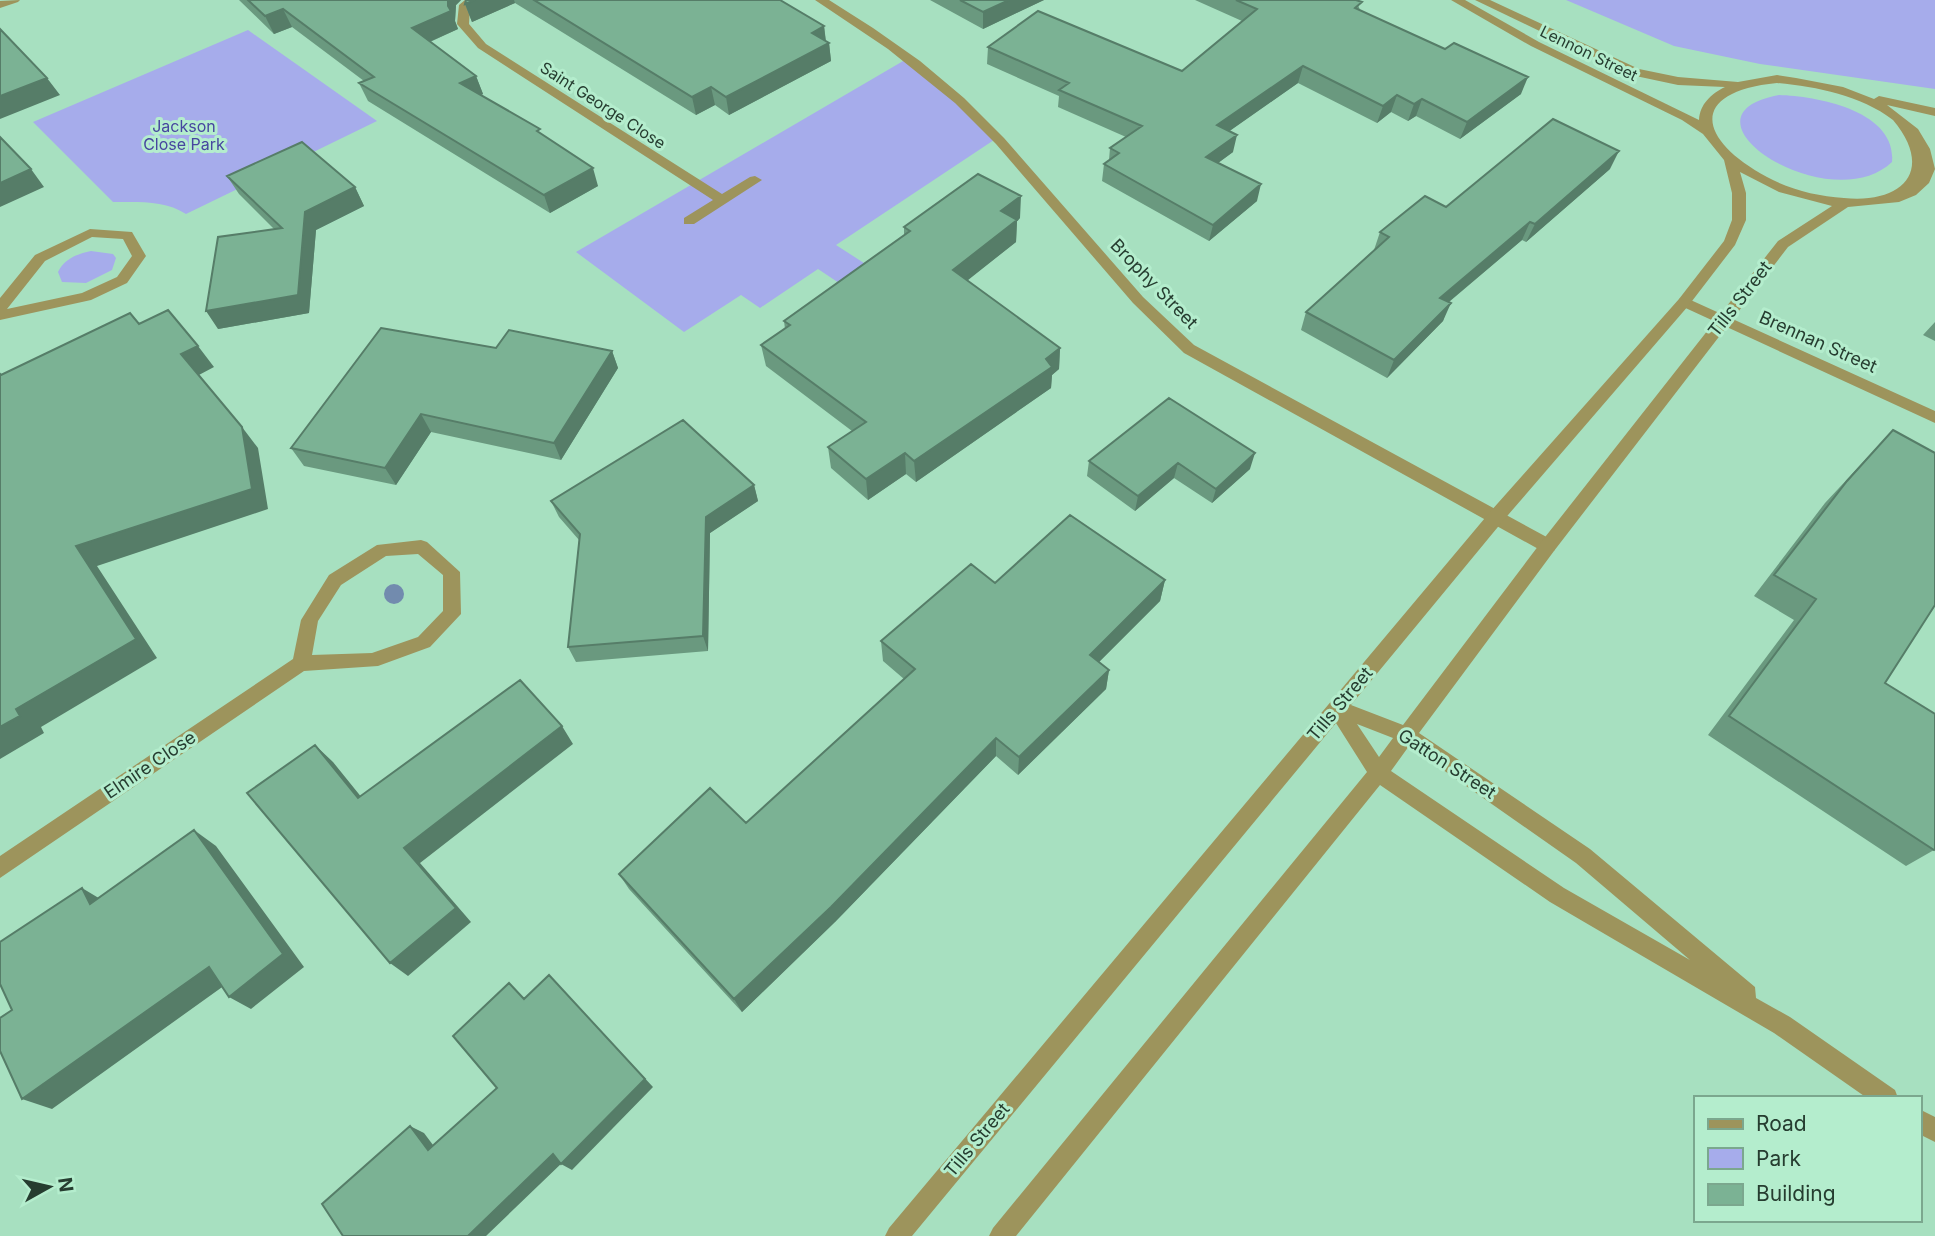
<svg xmlns="http://www.w3.org/2000/svg" width="1935" height="1236" viewBox="0 0 1935 1236" font-family="Inter,sans-serif">
<rect width="100%" height="100%" fill="#a7e0c0"/>
<!-- green -->
<path fill="#a6aceb" d="M 1566,0 L 1935,0 L 1935,89 L 1760,64 L 1674,46 Z
M 248,30 L 377,121 L 186,214 C 165,200 138,202 113,202 L 33,122 Z
M 910,57 L 997,138 L 836,245 L 881,274 L 854,293 L 818,269 L 760,308 L 741,295 L 684,332 L 576,252 Z
M 1779,95 C 1817,96 1897,111 1892,162 C 1830,221 1666,116 1779,95 Z
M 91,251 L 113,254 L 116,258 L 112,270 L 86,283 L 62,282 L 58,272 C 64,259 77,254 91,251 Z"/>
<g fill="none" stroke-linecap="round" stroke-linejoin="round">
<!-- minor -->
<path fill="#9d945c" fill-rule="evenodd" d="M 20,0 L 18,2 L 0,8 L 0,1 Z
M 465,0 L 478,0 L 470,6 L 469,24 L 486,44 L 722,194 L 750,177 L 755,176 L 762,180 L 694,224 L 684,224 L 684,218 L 713,200 L 478,48 L 457,24 L 459,5 Z
M 815,0 L 829,0 L 873,28 L 920,61 L 964,98 L 1004,138 L 1143,297 L 1194,345 L 1554,541 L 1556,546 L 1554,551 L 1542,551 L 1184,353 L 1133,303 L 996,144 L 955,103 L 888,49 Z
M 90,229 L 132,232 L 146,256 L 127,283 L 91,300 L 0,320 L 0,298 L 35,255 ZM 92,237 L 123,239 L 132,256 L 117,277 L 82,293 L 7,309 L 45,261 Z
M 1684,297 L 1935,411 L 1935,423 L 1679,305 L 1679,299 Z
M 421,540 L 427,542 L 460,572 L 461,614 L 430,647 L 378,666 L 304,671 L 0,878 L 0,856 L 293,659 L 301,620 L 329,575 L 377,545 ZM 418,554 L 443,575 L 443,611 L 418,637 L 372,653 L 312,655 L 318,621 L 341,585 L 386,556 Z"/>
<!-- tertiary -->
<path fill="#9d945c" fill-rule="evenodd" d="M 1451,0 L 1465,0 L 1539,42 L 1699,120 C 1700,104 1711,94 1725,87 L 1678,85 L 1631,75 L 1475,0 L 1490,0 L 1639,69 L 1678,77 L 1738,82 L 1777,75 L 1796,78 L 1843,87 L 1874,99 L 1879,96 L 1935,108 L 1935,116 L 1887,105 L 1918,129 L 1930,149 L 1935,169 L 1929,183 L 1916,195 L 1899,202 L 1848,207 L 1788,247 L 1554,551 L 1419,733 L 1590,849 L 1755,987 L 1756,998 L 1790,1017 L 1895,1090 L 1898,1098 L 1867,1098 L 1774,1033 L 1550,902 L 1380,785 L 1016,1236 L 989,1236 L 993,1228 L 1367,772 L 1336,723 L 912,1236 L 885,1236 L 889,1228 L 1490,512 L 1679,299 L 1724,241 L 1732,220 L 1732,193 L 1724,160 L 1703,134 L 1682,120 L 1531,46 ZM 1777,83 C 1817,87 1860,95 1893,120 C 1935,170 1903,204 1844,198 C 1817,196 1791,190 1767,177 C 1699,141 1686,92 1777,83 ZM 1740,172 L 1779,192 L 1832,206 L 1778,241 L 1542,541 L 1403,725 L 1351,705 L 1502,522 L 1689,305 L 1735,245 L 1746,220 L 1746,193 ZM 1357,724 L 1393,738 L 1379,757 ZM 1409,746 L 1576,863 L 1690,960 L 1564,888 L 1391,771 Z
M 1919,1109 L 1935,1117 L 1935,1142 L 1919,1134 Z"/>
</g>
<!-- trees -->
<circle fill="#728bae" cx="394" cy="594" r="10"/>
<!-- wall -->
<path fill="#6a997f" d="M 239,0 L 461,0 L 456,5 L 455,21 L 458,29 L 430,42 L 476,76 L 483,94 L 481,95 L 542,134 L 598,186 L 550,213 L 368,101 L 359,83 L 364,81 L 292,27 L 274,34 Z
M 466,0 L 780,0 L 824,26 L 826,41 L 829,43 L 831,61 L 729,115 L 715,105 L 696,115 L 515,3 L 472,22 L 465,4 Z
M 930,0 L 1044,0 L 983,29 Z
M 1195,0 L 1356,0 L 1360,10 L 1521,94 L 1460,139 L 1416,116 L 1408,121 L 1391,112 L 1377,123 L 1298,83 L 1229,131 L 1233,152 L 1218,163 L 1257,201 L 1209,241 L 1102,181 L 1104,164 L 1109,160 L 1110,148 L 1126,137 L 1058,107 L 1059,96 L 987,64 L 988,47 L 1182,71 L 1242,21 Z
M 1610,169 L 1526,242 L 1522,240 L 1449,302 L 1443,321 L 1387,378 L 1301,330 L 1306,312 L 1374,250 L 1380,232 Z
M 227,176 L 355,187 L 364,206 L 316,230 L 309,313 L 218,329 L 274,229 L 239,194 Z
M 1020,218 L 1017,221 L 1016,242 L 967,280 L 1060,348 L 1059,369 L 1052,375 L 1051,388 L 916,482 L 906,474 L 868,500 L 831,468 L 828,447 L 852,431 L 766,366 L 761,345 L 785,329 L 784,321 L 904,235 L 904,227 Z
M 1935,322 L 1935,341 L 1923,335 Z
M 496,348 L 612,351 L 618,368 L 561,460 L 431,432 L 396,485 L 304,466 L 291,448 Z
M 1169,398 L 1250,469 L 1212,503 L 1174,478 L 1135,511 L 1087,476 L 1089,461 Z
M 1893,430 L 1885,683 L 1934,850 L 1906,866 L 1708,735 L 1794,620 L 1754,596 L 1825,503 Z
M 754,485 L 758,501 L 710,533 L 708,651 L 576,662 L 568,647 L 579,540 L 559,517 L 551,501 Z
M 1165,580 L 1160,601 L 1099,662 L 1109,670 L 1106,689 L 1018,775 L 996,756 L 836,921 L 742,1012 L 629,889 L 619,874 L 746,823 L 904,679 L 883,661 L 881,641 L 995,583 Z"/>
<!-- shaded-wall -->
<path fill="#567d68" d="M 448,0 L 461,0 L 456,5 L 455,21 L 458,29 L 420,46 L 412,28 L 448,6 Z
M 475,0 L 514,0 L 515,3 L 472,22 L 465,4 Z
M 1009,0 L 1044,0 L 983,29 L 983,12 Z
M 283,9 L 292,27 L 274,34 L 265,16 Z
M 824,26 L 826,44 L 812,33 Z
M 829,43 L 831,61 L 729,115 L 726,97 Z
M 1303,66 L 1298,83 L 1214,142 L 1217,125 Z
M 476,76 L 483,94 L 467,101 L 460,83 Z
M 1528,77 L 1521,94 L 1460,139 L 1467,122 Z
M 47,78 L 60,95 L 0,119 L 0,96 Z
M 711,87 L 715,105 L 696,115 L 692,97 Z
M 1397,95 L 1391,112 L 1377,123 L 1383,106 Z
M 1422,99 L 1416,116 L 1408,121 L 1414,104 Z
M 1237,135 L 1233,152 L 1203,174 L 1206,157 Z
M 1619,151 L 1610,169 L 1526,242 L 1535,224 Z
M 593,168 L 598,186 L 550,213 L 544,195 Z
M 31,169 L 44,187 L 0,207 L 0,183 Z
M 1261,184 L 1257,201 L 1209,241 L 1213,225 Z
M 355,187 L 364,206 L 316,230 L 309,313 L 218,329 L 206,311 L 305,212 Z
M 1021,196 L 1020,218 L 1017,221 L 1016,242 L 953,292 L 953,270 L 1001,211 Z
M 1530,222 L 1522,240 L 1432,316 L 1440,298 Z
M 1451,303 L 1443,321 L 1387,378 L 1394,360 Z
M 198,346 L 214,367 L 197,376 L 181,354 Z
M 1060,348 L 1059,369 L 1052,375 L 1051,388 L 916,482 L 914,461 Z
M 612,351 L 618,368 L 561,460 L 554,443 Z
M 421,414 L 431,432 L 396,485 L 385,468 Z
M 242,427 L 258,448 L 268,509 L 97,566 L 157,658 L 41,727 L 44,733 L 0,759 L 0,727 L 16,709 L 76,546 Z
M 905,453 L 906,474 L 868,500 L 866,479 Z
M 1255,453 L 1250,469 L 1212,503 L 1216,489 Z
M 1178,463 L 1174,478 L 1135,511 L 1138,496 Z
M 754,485 L 758,501 L 710,533 L 708,651 L 703,636 L 706,517 Z
M 1165,580 L 1160,601 L 1086,675 L 1090,655 Z
M 1109,670 L 1106,689 L 1018,775 L 1019,757 Z
M 562,726 L 573,744 L 420,863 L 471,922 L 408,976 L 390,963 L 404,848 Z
M 996,738 L 996,756 L 836,921 L 742,1012 L 734,999 Z
M 315,745 L 333,762 L 375,814 L 358,798 Z
M 194,830 L 216,846 L 304,967 L 251,1009 L 229,997 Z
M 82,888 L 107,903 L 90,904 Z
M 209,967 L 232,980 L 52,1109 L 22,1099 Z
M 549,975 L 653,1087 L 572,1170 L 561,1164 Z
M 410,1126 L 424,1133 L 442,1157 L 428,1150 Z
M 553,1154 L 564,1161 L 486,1236 L 468,1236 Z"/>
<!-- building -->
<path fill="#7bb294" stroke="#567d68" stroke-width="2" d="M 248,0 L 448,0 L 448,6 L 451,11 L 412,28 L 476,76 L 460,83 L 540,129 L 537,131 L 593,168 L 544,195 L 359,83 L 374,77 L 283,9 L 265,16 Z
M 466,0 L 475,0 L 465,4 Z
M 534,0 L 780,0 L 824,26 L 812,33 L 829,43 L 726,97 L 711,87 L 692,97 Z
M 960,0 L 1009,0 L 983,12 Z
M 1236,0 L 1356,0 L 1362,2 L 1355,8 L 1445,49 L 1454,43 L 1528,77 L 1467,122 L 1422,99 L 1414,104 L 1397,95 L 1383,106 L 1303,66 L 1217,125 L 1237,135 L 1206,157 L 1261,184 L 1213,225 L 1104,164 L 1119,153 L 1110,148 L 1142,126 L 1059,90 L 1069,83 L 988,47 L 1038,11 L 1182,71 L 1257,9 Z
M 0,29 L 47,78 L 0,96 Z
M 1553,119 L 1619,151 L 1535,224 L 1530,222 L 1440,298 L 1451,303 L 1394,360 L 1306,312 L 1389,237 L 1380,232 L 1425,196 L 1446,207 Z
M 0,137 L 31,169 L 0,183 Z
M 302,142 L 355,187 L 305,212 L 298,295 L 206,311 L 218,237 L 282,228 L 227,176 Z
M 978,174 L 1021,196 L 1001,211 L 1017,220 L 953,270 L 1060,348 L 1046,359 L 1052,367 L 914,461 L 905,453 L 866,479 L 828,447 L 866,422 L 761,345 L 790,325 L 784,321 L 910,231 L 904,227 Z
M 168,310 L 198,346 L 181,354 L 242,427 L 252,489 L 76,546 L 136,639 L 16,709 L 20,716 L 0,727 L 0,374 L 1,375 L 130,313 L 139,324 Z
M 381,328 L 496,348 L 509,330 L 612,351 L 554,443 L 421,414 L 385,468 L 291,448 Z
M 1169,398 L 1255,453 L 1216,489 L 1178,463 L 1138,496 L 1089,461 Z
M 683,420 L 754,485 L 706,517 L 703,636 L 568,647 L 580,534 L 551,501 Z
M 1893,430 L 1935,453 L 1935,605 L 1885,683 L 1935,714 L 1935,849 L 1934,850 L 1729,716 L 1816,599 L 1774,575 L 1847,481 Z
M 1070,515 L 1165,580 L 1090,655 L 1109,670 L 1019,757 L 996,738 L 831,907 L 734,999 L 619,874 L 710,788 L 746,823 L 915,669 L 881,641 L 971,564 L 995,583 Z
M 520,680 L 562,726 L 404,848 L 456,908 L 390,963 L 247,793 L 315,745 L 358,798 Z
M 194,830 L 283,954 L 229,997 L 209,967 L 22,1099 L 0,1051 L 0,1018 L 12,1010 L 0,984 L 0,942 L 82,888 L 90,904 Z
M 549,975 L 645,1079 L 561,1164 L 553,1154 L 468,1236 L 343,1236 L 322,1204 L 410,1126 L 428,1150 L 497,1088 L 453,1036 L 509,983 L 524,999 Z"/>
<g text-anchor="middle" stroke-width="6" stroke-linejoin="round" paint-order="stroke">
<!-- far-street labels -->
<g font-size="16" fill="#263d30" stroke="#b4edcd">
<text transform="translate(1589 53) rotate(26)" y="6">Lennon Street</text>
<text transform="translate(603 105) rotate(33)" y="6">Saint George Close</text>
</g>
<!-- far-park labels -->
<g font-size="16" fill="#47469f" stroke="#b4edcd">
<text x="184" y="132">Jackson<tspan x="184" dy="18">Close Park</tspan></text>
</g>
<!-- street labels -->
<g font-size="18" fill="#263d30" stroke="#b4edcd">
<text transform="translate(1154 284) rotate(46)" y="6">Brophy Street</text>
<text transform="translate(1740 299) rotate(-52)" y="6">Tills Street</text>
<text transform="translate(1818 342) rotate(24)" y="6">Brennan Street</text>
<text transform="translate(1340 704) rotate(-50)" y="6">Tills Street</text>
<text transform="translate(1447 764) rotate(33)" y="6">Gatton Street</text>
<text transform="translate(150 765) rotate(-34)" y="6">Elmire Close</text>
<text transform="translate(977 1140) rotate(-50)" y="6">Tills Street</text>
</g>
</g>
<!-- legend -->
<rect x="1694" y="1096" width="228" height="126" fill="#b4edcd" stroke="#7ba78e" stroke-width="2"/>
<rect x="1708" y="1119" width="35" height="10" fill="#9d945c" stroke="#7ba78e" stroke-width="2"/>
<text x="1756" y="1131" font-size="21" fill="#263d30">Road</text>
<rect x="1708" y="1148" width="35" height="21" fill="#a6aceb" stroke="#7ba78e" stroke-width="2"/>
<text x="1756" y="1166" font-size="21" fill="#263d30">Park</text>
<rect x="1708" y="1184" width="35" height="21" fill="#7bb294" stroke="#7ba78e" stroke-width="2"/>
<text x="1756" y="1201" font-size="21" fill="#263d30">Building</text>
<!-- north arrow -->
<g transform="translate(49 1187) rotate(82)" stroke="#b4edcd" stroke-width="5" paint-order="stroke">
<path d="M0-5L12 26L0 18L-12 26Z" fill="#263d30"/>
<text y="-10" font-size="19" font-weight="bold" text-anchor="middle" fill="#263d30">N</text>
</g>
</svg>
